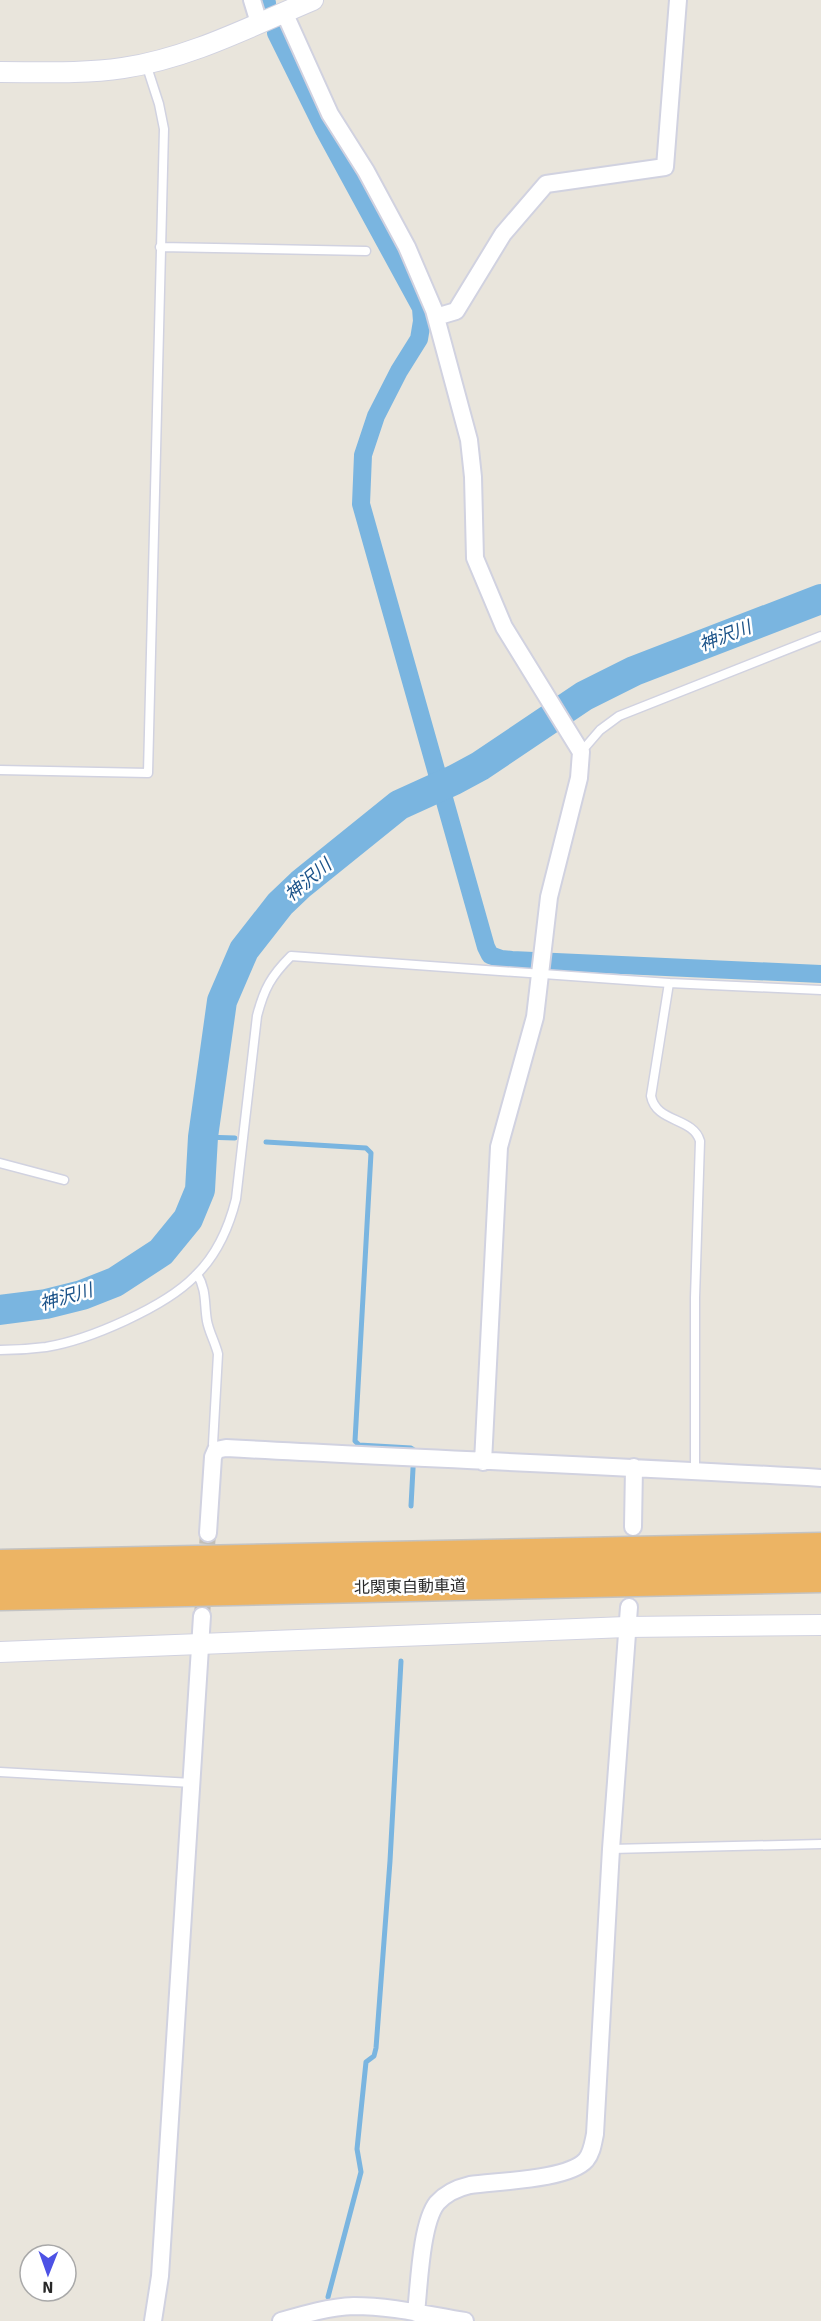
<svg xmlns="http://www.w3.org/2000/svg" width="821" height="2321" viewBox="0 0 821 2321" font-family="Signika,'Noto Sans JP',sans-serif">
<rect width="100%" height="100%" fill="#e9e5dc"/>
<g fill="none" stroke-linecap="round" stroke-linejoin="round">
<!-- stream -->
<path stroke="#7ab5e0" stroke-width="5" d="M 203,1137 L 235,1138
M 266,1142 L 366,1148 L 371,1153 L 355,1441 L 359,1445 L 411,1448 L 414,1450 L 411,1506
M 328,2297 L 361,2172 L 357,2149 L 366,2062 L 374,2056 L 376,2048 L 390,1861 L 401,1661"/>
<!-- canal -->
<path stroke="#7ab5e0" stroke-width="18" d="M 266,0 L 267,3
M 276,33 L 324,130 L 421,308 L 422,321 L 419,339 L 399,371 L 376,416 L 363,455 L 361,504 L 486,947 L 490,955 L 501,959 L 512,960 L 821,974"/>
<!-- river -->
<path stroke="#7ab5e0" stroke-width="30" d="M 0,1310 L 46,1304 L 82,1295 L 115,1282 L 161,1252 L 188,1219 L 200,1190 L 203,1137 L 222,1001 L 244,950 L 280,904 L 301,884 L 399,805 L 454,780 L 480,766 L 584,696 L 634,671 L 821,599"/>
<!-- minor-tunnel -->
<path stroke="#c2bfb8" stroke-width="16" stroke-dasharray="16 8" stroke-linecap="butt" d="M 202,1616 L 208,1533"/>
<defs>
<path id="service" d="M 160,247 L 366,251
M 581,752 L 600,730 L 619,716 L 821,636
M 0,770 L 148,773 L 164,129 L 159,104 L 146,64
M 669,983 L 651,1096 C 656,1123 693,1117 700,1141 L 695,1298 L 695,1471
M 0,1163 L 64,1180
M 197,1274 C 207,1290 204,1304 207,1321 C 209,1332 215,1342 218,1354 L 213,1444 L 216,1450
M 0,1350 C 15,1350 31,1349 46,1347 C 89,1340 165,1307 195,1276 C 216,1256 229,1227 236,1199 L 257,1016 C 264,989 271,976 291,956 L 669,983 L 821,990
M 0,1772 L 192,1783
M 611,1849 L 821,1844"/>
<path id="minor" d="M 252,0 L 259,23
M 284,12 L 330,114 L 366,171 L 407,247 L 434,310 L 469,440 L 473,477 L 475,558 L 504,627 L 581,752 L 579,778 L 549,897 L 535,1017 L 499,1147 L 483,1462
M 436,317 L 456,311 L 503,234 L 546,184 L 665,167 L 678,0
M 633,1527 L 634,1467
M 208,1533 L 213,1457 L 216,1450 L 226,1448 C 424,1459 623,1466 821,1478
M 416,2313 C 419,2286 421,2223 437,2203 C 446,2193 457,2188 470,2185 C 498,2181 568,2180 586,2160 C 592,2153 593,2143 595,2134 L 611,1849 L 629,1607
M 153,2321 L 160,2276 L 202,1616
M 281,2321 C 305,2314 329,2307 354,2306 C 391,2306 428,2315 465,2321"/>
<path id="tertiary" d="M 0,72 C 41,72 83,74 123,68 C 190,58 251,26 313,0
M 0,1652 L 626,1627 L 821,1625"/>
<path id="motorway" d="M 0,1565 L 821,1548
M 0,1595 L 821,1577"/>
</defs>
<!-- service casing -->
<use href="#service" stroke="#d1d2e0" stroke-width="11"/>
<!-- minor casing -->
<use href="#minor" stroke="#d1d2e0" stroke-width="20"/>
<!-- tertiary casing -->
<use href="#tertiary" stroke="#d1d2e0" stroke-width="22"/>
<!-- motorway casing -->
<use href="#motorway" stroke="#c3c3c3" stroke-width="33"/>
<!-- service -->
<use href="#service" stroke="#fff" stroke-width="8"/>
<!-- minor -->
<use href="#minor" stroke="#fff" stroke-width="16"/>
<!-- tertiary -->
<use href="#tertiary" stroke="#fff" stroke-width="20"/>
<!-- motorway -->
<use href="#motorway" stroke="#ecb464" stroke-width="30"/>
</g>
<g text-anchor="middle" stroke-width="5" stroke-linejoin="round" paint-order="stroke">
<!-- street labels -->
<g font-size="16" fill="#282828" stroke="#fff">
<text transform="translate(410 1586) rotate(-1)" y="6">北関東自動車道</text>
</g>
<!-- water labels -->
<g font-size="18" font-style="italic" fill="#1c5389" stroke="#fff">
<text transform="translate(725 636) rotate(-21)" y="6">神沢川</text>
<text transform="translate(308 880) rotate(-40)" y="6">神沢川</text>
<text transform="translate(66 1297) rotate(-16)" y="6">神沢川</text>
</g>
</g>
<!-- north arrow -->
<g transform="translate(48 2273) rotate(181)"><circle r="28" fill="#ffffff" stroke="#a9a9a9" stroke-width="1.5"/>
<path d="M0-4.5L10 22L0 15L-10 22Z" fill="#4d52e5"/>
<text y="-9" font-size="16" font-weight="bold" text-anchor="middle" fill="#282828">N</text>
</g>
</svg>
